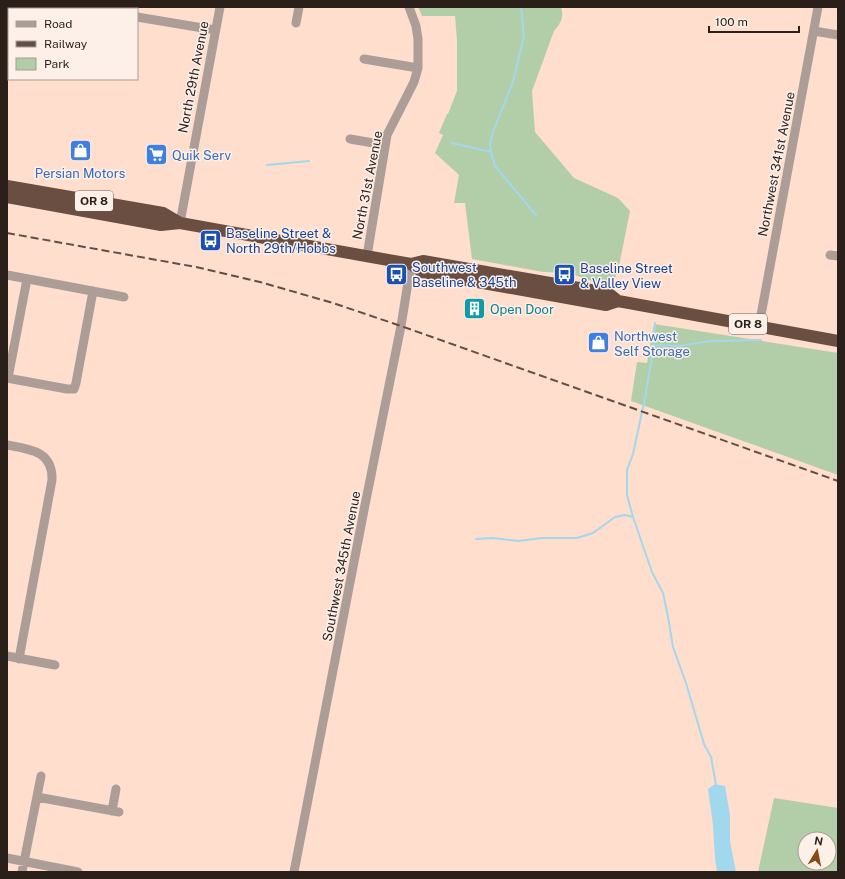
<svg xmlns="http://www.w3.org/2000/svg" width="845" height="879" viewBox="0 0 845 879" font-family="'Public Sans',sans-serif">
<rect width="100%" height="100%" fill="#ffdecd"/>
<!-- green -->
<path fill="#b2cea8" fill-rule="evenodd" d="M 418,7 L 561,7 C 564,18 561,23 554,31 L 532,91 L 535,132 L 574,178 L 618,198 L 630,211 L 618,271 L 613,282 L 606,286 L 569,273 L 543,272 L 472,259 L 465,203 L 454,203 L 459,175 L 435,153 L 443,135 L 439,133 L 447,114 L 448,114 L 457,91 L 457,41 L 455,16 L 422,16 Z
M 654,324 L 838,353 L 838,475 L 631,401 L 637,362 L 647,363 Z
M 774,798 L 838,808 L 838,872 L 758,872 ZM 805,839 L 829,839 L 829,863 L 805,863 Z"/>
<!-- water -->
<path fill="#a2d8ee" d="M 715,784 L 725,786 L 730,815 L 730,841 L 736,872 L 717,872 L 715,858 L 713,825 L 708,789 Z"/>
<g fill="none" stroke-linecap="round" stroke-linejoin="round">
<!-- stream -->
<path stroke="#a2d8ee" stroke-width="2" d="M 521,7 L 524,36 L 513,82 L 493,132 L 490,144 L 491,152 L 495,166 L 536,215
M 452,143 L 491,152
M 267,165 L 309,161
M 655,323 L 654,345 L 645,398 L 633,454 L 627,470 L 627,495 L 633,517 L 652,572 L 663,593 L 668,617 L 673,647 L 686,683 L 704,744 L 711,757 L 716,785
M 654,345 L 677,346 L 712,341 L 761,340
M 476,539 L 492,538 L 518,541 L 542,538 L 577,538 L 593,533 L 615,517 L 625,515 L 633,517"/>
<!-- minor -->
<path stroke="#ac9e97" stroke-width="9" d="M 137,17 L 215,30
M 296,23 L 299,7
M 814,31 L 838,35
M 364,59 L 418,68
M 350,139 L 385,145
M 180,223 L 220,7
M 830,255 L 838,256
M 367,256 L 387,135 L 414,82 L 418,68 L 418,39 L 416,26 L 409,7
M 7,275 L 124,297
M 759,326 L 818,7
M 7,378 L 67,389 L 74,389 L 76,383 L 93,291
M 8,378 L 27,279
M 7,445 C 30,449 53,451 52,480 L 19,659
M 7,656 L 55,665
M 37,797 L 119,812
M 112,811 L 116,789
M 7,858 L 78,872
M 22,872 L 41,776
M 294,872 L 365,505 L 401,326 L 411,264"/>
<!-- highway -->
<path stroke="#6a4e41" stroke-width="12" d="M 7,186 L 163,213 L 180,223
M 7,197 L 161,225 L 180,223 L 411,264 L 423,261 L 608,293 L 618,301 L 838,341
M 411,264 L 422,272 L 606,305 L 618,301"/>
<!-- rail -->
<path stroke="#604f46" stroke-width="2" stroke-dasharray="8 4" stroke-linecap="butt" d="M 7,233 L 196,267 L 260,282 L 333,303 L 401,326 L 838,481"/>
</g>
<!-- icons -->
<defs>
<symbol id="shop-square" viewBox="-11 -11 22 22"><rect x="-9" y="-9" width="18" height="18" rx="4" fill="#3f7fe0" stroke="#fdf0e9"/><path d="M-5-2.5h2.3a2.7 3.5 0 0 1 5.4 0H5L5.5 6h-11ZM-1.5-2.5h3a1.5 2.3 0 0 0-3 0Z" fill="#fff"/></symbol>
<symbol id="supermarket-square" viewBox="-11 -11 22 22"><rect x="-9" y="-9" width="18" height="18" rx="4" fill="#3f7fe0" stroke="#fdf0e9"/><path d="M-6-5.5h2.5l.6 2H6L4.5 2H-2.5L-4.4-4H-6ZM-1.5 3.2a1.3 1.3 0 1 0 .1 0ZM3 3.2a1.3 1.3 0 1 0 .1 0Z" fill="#fff"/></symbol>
<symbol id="bus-square" viewBox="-11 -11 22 22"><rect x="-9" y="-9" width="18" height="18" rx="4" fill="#1a4fb4" stroke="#fdf0e9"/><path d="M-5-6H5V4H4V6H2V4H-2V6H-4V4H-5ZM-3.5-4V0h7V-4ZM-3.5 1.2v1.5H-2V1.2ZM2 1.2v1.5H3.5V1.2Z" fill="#fff"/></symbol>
<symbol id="building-square" viewBox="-11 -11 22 22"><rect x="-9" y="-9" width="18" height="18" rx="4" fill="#0f9aa8" stroke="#fdf0e9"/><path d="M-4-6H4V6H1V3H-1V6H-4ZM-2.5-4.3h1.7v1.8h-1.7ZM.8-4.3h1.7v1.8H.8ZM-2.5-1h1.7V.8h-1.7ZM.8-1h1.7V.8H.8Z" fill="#fff"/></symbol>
</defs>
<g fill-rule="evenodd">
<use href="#shop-square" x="68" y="138" width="25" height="25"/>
<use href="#supermarket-square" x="144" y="142" width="25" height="25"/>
<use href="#bus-square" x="198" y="228" width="25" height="25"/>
<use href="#bus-square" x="384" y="262" width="25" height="25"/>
<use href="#bus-square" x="552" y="262" width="25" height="25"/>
<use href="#building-square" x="462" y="296" width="25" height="25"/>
<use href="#shop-square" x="586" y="330" width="25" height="25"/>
</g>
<g text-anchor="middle" stroke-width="3" stroke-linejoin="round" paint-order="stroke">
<!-- shield labels -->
<g fill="#fdf0e9" stroke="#6a5e57" stroke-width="1">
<rect x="75" y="191" width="38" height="20" rx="3"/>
<rect x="729" y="314" width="38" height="20" rx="3"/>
</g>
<g font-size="12" font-weight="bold" fill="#2b1f19">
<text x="94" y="205">OR 8</text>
<text x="748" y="328">OR 8</text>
</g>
<!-- street labels -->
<g font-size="13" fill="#2b1f19" stroke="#fdf0e9">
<text transform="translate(193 77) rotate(-79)" y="5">North 29th Avenue</text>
<text transform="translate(776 164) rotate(-79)" y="5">Northwest 341st Avenue</text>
<text transform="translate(367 185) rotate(-79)" y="5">North 31st Avenue</text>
<text transform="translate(341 566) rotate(-79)" y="5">Southwest 345th Avenue</text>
</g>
<!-- shop labels -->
<g font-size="13" fill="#366cbe" stroke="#fdf0e9" text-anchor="start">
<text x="172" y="160">Quik Serv</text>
<text x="80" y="178" text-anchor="middle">Persian Motors</text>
<text x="614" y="341">Northwest<tspan x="614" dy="15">Self Storage</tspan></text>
</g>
<!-- transit labels -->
<g font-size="13" fill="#164399" stroke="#fdf0e9" text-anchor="start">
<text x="226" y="238">Baseline Street &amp;<tspan x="226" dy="15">North 29th/Hobbs</tspan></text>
<text x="412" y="272">Southwest<tspan x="412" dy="15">Baseline &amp; 345th</tspan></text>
<text x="580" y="273">Baseline Street<tspan x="580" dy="15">&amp; Valley View</tspan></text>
</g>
<!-- culture labels -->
<g font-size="13" fill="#0d838f" stroke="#fdf0e9" text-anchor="start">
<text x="490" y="314">Open Door</text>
</g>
</g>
<!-- border -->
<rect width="845" height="879" fill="none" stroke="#2b1f19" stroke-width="16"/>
<!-- legend -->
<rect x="8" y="8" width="130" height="72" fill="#fdf0e9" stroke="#a99c96"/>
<rect x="16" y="21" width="20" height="6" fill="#ac9e97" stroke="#a99c96"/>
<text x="44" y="28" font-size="12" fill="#2b1f19">Road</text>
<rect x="16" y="41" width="20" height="6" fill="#604f46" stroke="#a99c96"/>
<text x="44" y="48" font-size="12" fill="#2b1f19">Railway</text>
<rect x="16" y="58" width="20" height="12" fill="#b2cea8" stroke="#a99c96"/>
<text x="44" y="68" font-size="12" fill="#2b1f19">Park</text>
<!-- north arrow -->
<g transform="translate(817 851) rotate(10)"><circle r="19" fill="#fdf0e9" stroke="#a99c96"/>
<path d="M0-3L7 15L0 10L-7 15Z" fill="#894a11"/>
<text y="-6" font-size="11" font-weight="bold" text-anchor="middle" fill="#2b1f19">N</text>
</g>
<!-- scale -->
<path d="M709 26v6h90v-6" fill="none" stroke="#2b1f19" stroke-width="2"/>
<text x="715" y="26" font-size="12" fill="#2b1f19" stroke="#fdf0e9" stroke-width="3" paint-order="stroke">100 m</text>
</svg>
